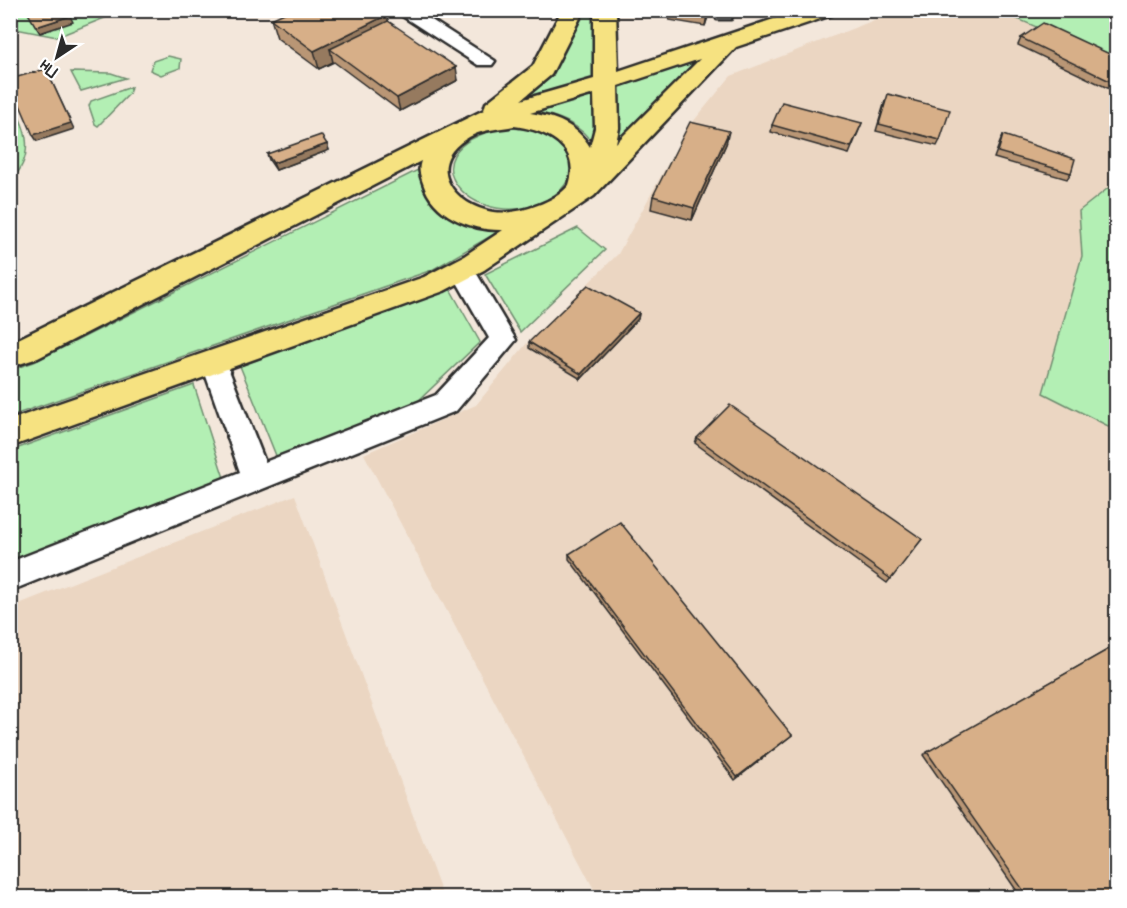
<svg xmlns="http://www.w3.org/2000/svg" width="1127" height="908" viewBox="0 0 1127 908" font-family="Pangolin,sans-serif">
<rect width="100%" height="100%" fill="#f3e7db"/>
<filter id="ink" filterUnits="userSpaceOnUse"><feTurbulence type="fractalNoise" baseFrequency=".0167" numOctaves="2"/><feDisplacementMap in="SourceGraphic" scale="12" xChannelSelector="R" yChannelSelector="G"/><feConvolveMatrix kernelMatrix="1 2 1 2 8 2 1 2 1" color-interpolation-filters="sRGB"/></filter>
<g filter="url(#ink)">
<!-- built -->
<path fill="#ebd6c2" d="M 900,10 L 999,11 L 1116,61 L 1116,182 L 1079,211 L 1082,256 L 1043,393 L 1116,430 L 1116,897 L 598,897 L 364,454 L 476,405 L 527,343 L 618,254 L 687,129 L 731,76 Z
M 295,495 L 443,897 L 11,897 L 10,655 L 13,654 L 11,607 Z"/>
<!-- green -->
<path fill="#b3efb4" stroke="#6f8d70" stroke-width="1.5" d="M 11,11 L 122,11 L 57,37 L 16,29 L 11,31 Z
M 582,11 L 597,11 L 594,80 L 510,106 L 553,69 Z
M 999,11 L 1116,11 L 1116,61 Z
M 168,56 L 181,59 L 180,68 L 161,75 L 150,70 L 153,61 Z
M 704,58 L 614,148 L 613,87 Z
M 71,72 L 111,73 L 126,78 L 81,91 Z
M 131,87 L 129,94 L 98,126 L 95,124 L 89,106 L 91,101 Z
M 597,92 L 595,147 C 581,123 557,116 532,111 Z
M 11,102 C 28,130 35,155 11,181 Z
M 503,128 C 515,128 527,128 539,131 C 574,142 584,178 550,198 C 480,240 393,152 503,128 Z
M 422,168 L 422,181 L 434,202 L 503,229 L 432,270 L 11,416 L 10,370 L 34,362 Z
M 1116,182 L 1116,430 L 1043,393 L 1082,256 L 1079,211 Z
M 578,228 L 605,250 L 520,332 L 485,274 Z
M 449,287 L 480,342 L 417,402 L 277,458 L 240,366 Z
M 194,385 L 225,481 L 11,565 L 10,451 Z"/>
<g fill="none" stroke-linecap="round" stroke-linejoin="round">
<defs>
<path id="minor" d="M 393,10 L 416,10 L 495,61 L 492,65 L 478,65 Z
M 715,10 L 734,10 L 731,19 L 717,19 Z
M 462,261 L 471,264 L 516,340 L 456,411 L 10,591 L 10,562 L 240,472 L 201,362 L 205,355 L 214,352 L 223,355 L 265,462 L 436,395 L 489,338 L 450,270 L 453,264 Z"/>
<path id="major" d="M 562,10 L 584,10 L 551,75 L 521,100 L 594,79 L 594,10 L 616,10 L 618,71 L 801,10 L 835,10 L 832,15 L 736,47 L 594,196 L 484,270 L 444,291 L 10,447 L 10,420 L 424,277 L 464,256 L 503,230 C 472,231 433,216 423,183 C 420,174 418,170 421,161 L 38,358 L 10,367 L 10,343 L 484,110 L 486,103 L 533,66 ZM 700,59 L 616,143 L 619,128 L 618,86 ZM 594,94 L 595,128 L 590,147 C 576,124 555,117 530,113 ZM 514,126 C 546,130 582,146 569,185 C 561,195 549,201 538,205 C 523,211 504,215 488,211 C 445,200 426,158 473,135 C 485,129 501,129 514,126 Z"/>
</defs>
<!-- minor casing -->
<use href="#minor" stroke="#2b2b2b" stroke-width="5"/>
<!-- major casing -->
<use href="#major" stroke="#2b2b2b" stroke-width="5"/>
<!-- minor -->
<use href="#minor" fill="#fff" fill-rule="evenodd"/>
<!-- major -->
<use href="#major" fill="#f6e281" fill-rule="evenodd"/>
</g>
<!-- wall -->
<path fill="#b99675" stroke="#2b2b2b" stroke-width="1.5" d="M 670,10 L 710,10 L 705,26 L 669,20 Z
M 387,15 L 388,21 L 458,80 L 400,111 L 334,62 L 319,69 L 277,38 L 271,19 Z
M 1021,38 L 1116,57 L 1116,92 L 1018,45 Z
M 885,101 L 940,140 L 937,146 L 876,131 Z
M 862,123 L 849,154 L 771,132 L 772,125 Z
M 1003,135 L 1071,173 L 1067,179 L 994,158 L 1000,142 Z
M 327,144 L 329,150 L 276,170 L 269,160 L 267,154 Z
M 726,144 L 692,220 L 651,209 L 653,196 Z
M 639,313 L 638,319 L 581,379 L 529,348 L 529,342 Z
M 697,438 L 922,539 L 887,583 L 695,443 Z
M 569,554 L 792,735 L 735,780 L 569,559 Z
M 1116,645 L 1110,897 L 1021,897 L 923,755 Z"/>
<!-- shaded-wall -->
<path fill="#967a5f" stroke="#2b2b2b" stroke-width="1.5" d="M 708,10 L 710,10 L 705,26 Z
M 387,15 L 391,34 L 330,49 L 333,62 L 319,69 L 314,51 Z
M 70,16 L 73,22 L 40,33 L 36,27 Z
M 456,67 L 458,80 L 400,111 L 397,98 Z
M 46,69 L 74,129 L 37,141 L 33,135 Z
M 729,131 L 726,144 L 692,220 L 694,208 Z
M 327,144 L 329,150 L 276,170 L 273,163 Z
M 639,313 L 638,319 L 581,379 L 581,374 Z"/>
<!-- building -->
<path fill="#d7af88" stroke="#2b2b2b" stroke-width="1.5" d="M 26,10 L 67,10 L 70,16 L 36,27 Z
M 291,10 L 380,10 L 387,15 L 314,51 L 271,19 Z
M 388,21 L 456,67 L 397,98 L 330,49 Z
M 1043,23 L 1116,57 L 1116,84 L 1021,38 Z
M 46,69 L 71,123 L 33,135 L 10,82 L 10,79 Z
M 888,94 L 950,110 L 940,140 L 879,124 Z
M 782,102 L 862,123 L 851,147 L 772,125 Z
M 690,122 L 729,131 L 694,208 L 653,196 Z
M 321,135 L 327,144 L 273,163 L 267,154 Z
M 1003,135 L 1075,159 L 1071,173 L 998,152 Z
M 588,285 L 639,313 L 581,374 L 529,342 Z
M 730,405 L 922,539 L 891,579 L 697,438 Z
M 620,522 L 792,735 L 737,777 L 569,554 Z
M 1116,645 L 1116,893 L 1110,897 L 1028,897 L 927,752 Z"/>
</g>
<!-- margin -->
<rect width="1127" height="908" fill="none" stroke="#fff" stroke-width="36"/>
<rect x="18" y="18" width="1091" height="872" fill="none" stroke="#2b2b2b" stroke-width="2" filter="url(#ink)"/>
<!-- north arrow -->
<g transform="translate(57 57) rotate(216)" stroke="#ffffff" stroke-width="4.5" paint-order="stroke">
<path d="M0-4.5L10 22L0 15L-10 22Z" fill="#2b2b2b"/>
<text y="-9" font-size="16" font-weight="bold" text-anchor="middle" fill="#2b2b2b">Пн</text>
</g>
</svg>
